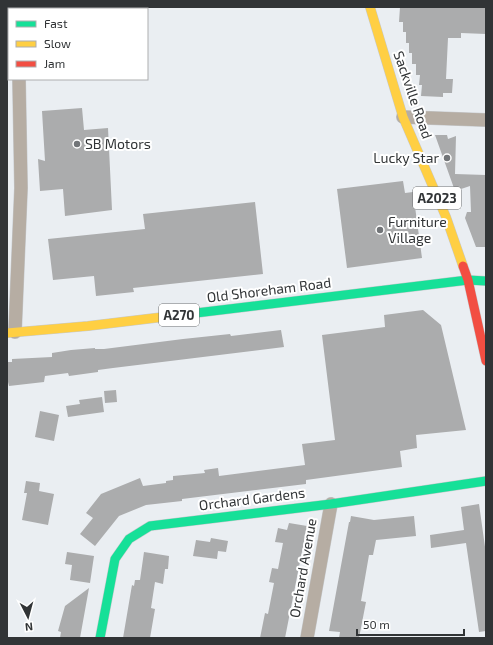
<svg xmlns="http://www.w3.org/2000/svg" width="493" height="645" viewBox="0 0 493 645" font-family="'Exo 2',sans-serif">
<rect width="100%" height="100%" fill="#eaeef2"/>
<!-- building -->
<path fill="#abacad" d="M 400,7 L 486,7 L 486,34 L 461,33 L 461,38 L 448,38 L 446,79 L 453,79 L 452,93 L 443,93 L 443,97 L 421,96 L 422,85 L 419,85 L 420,75 L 416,75 L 416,64 L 412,64 L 412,53 L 409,53 L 409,43 L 406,43 L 406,32 L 403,32 L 403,22 L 399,22 Z
M 82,108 L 84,130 L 108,128 L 112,210 L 65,216 L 63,189 L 40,191 L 38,159 L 45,161 L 42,111 Z
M 435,135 L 447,135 L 448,139 L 456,136 L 455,174 L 486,175 L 486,247 L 476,247 L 465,218 L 467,212 L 471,212 L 470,186 L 455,191 Z
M 403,181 L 405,193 L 413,192 L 422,258 L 347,268 L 337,189 Z
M 255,202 L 263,274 L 133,288 L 134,292 L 96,296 L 94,276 L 53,280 L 48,239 L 145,229 L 143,214 Z
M 423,310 L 441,325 L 466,430 L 416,435 L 417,448 L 400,451 L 402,467 L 306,480 L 306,484 L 182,499 L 182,501 L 146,505 L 119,516 L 95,546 L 80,534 L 93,518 L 86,513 L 101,494 L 140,478 L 143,486 L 166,483 L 166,481 L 173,480 L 173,476 L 205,473 L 204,470 L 218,468 L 219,476 L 305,465 L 302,444 L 335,440 L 322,335 L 385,327 L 384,315 Z
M 281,330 L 284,347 L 113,368 L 98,370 L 98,372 L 69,376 L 68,373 L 45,376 L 44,382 L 9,386 L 8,382 L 7,383 L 7,362 L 12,362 L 12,359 L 52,357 L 52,353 L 71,350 L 95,348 L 95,349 L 104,349 L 183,339 L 230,334 L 231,336 Z
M 116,390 L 117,402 L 105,403 L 104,391 Z
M 102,397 L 104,412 L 68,417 L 66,406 L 80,404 L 79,400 Z
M 40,411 L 59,415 L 54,441 L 35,437 Z
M 26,481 L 40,483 L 39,491 L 54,494 L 48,525 L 22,520 L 27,493 L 24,493 Z
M 479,504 L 486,554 L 486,631 L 479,632 L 466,543 L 431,548 L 430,535 L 464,530 L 461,507 Z
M 351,516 L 374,520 L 414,516 L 416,536 L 376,540 L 373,555 L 369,555 L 361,601 L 366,602 L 359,638 L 339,638 L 340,632 L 329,631 L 349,522 L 350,522 Z
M 289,523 L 307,526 L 285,638 L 260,638 L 265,613 L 268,614 L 274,583 L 269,582 L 272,568 L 278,569 L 283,543 L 275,542 L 278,528 L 287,530 Z
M 211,538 L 228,541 L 226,552 L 218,551 L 217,559 L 193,556 L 196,540 L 210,542 Z
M 67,552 L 94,556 L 90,583 L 70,580 L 72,565 L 65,564 Z
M 144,552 L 169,556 L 168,569 L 165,569 L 163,584 L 155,582 L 151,608 L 155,609 L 150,638 L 123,638 L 132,585 L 134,586 L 135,580 L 140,580 Z
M 89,588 L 80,638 L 60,638 L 61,632 L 58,631 L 65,606 Z"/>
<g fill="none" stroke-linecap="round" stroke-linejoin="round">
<defs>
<path id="street" d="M 18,7 L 18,9
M 403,117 L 486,120
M 15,332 L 21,188 L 19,79
M 307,638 L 331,504"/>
<path id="fast" d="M 163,317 L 468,280 L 486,281
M 100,638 L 115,559 L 129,539 L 150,526 L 331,504 L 486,481"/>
<path id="slow" d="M 370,7 L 403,117 L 446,217 L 463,266
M 7,333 L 88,326 L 163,317"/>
<path id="jam" d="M 463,266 L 468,280 L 486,361"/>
</defs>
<!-- street casing -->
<use href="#street" stroke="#c6c9cc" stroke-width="14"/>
<!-- fast casing -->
<use href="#fast" stroke="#c6c9cc" stroke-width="10"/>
<!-- slow casing -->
<use href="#slow" stroke="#c6c9cc" stroke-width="10"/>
<!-- jam casing -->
<use href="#jam" stroke="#c6c9cc" stroke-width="10"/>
<!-- street -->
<use href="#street" stroke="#b6ada3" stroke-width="13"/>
<!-- fast -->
<use href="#fast" stroke="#16e098" stroke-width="9"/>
<!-- slow -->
<use href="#slow" stroke="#ffcf43" stroke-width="9"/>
<!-- jam -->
<use href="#jam" stroke="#f24e42" stroke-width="9"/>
</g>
<!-- markers -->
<g fill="#727578" stroke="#fff" stroke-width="1.5">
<circle cx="77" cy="144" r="4"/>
<circle cx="447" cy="158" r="4"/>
<circle cx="380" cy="230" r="4"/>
</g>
<g text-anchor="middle" stroke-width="4" stroke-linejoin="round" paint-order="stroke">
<!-- shield labels -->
<g fill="#fff" stroke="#6f7172" stroke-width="1">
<rect x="413" y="187" width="48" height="22" rx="3"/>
<rect x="159" y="304" width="40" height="22" rx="3"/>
</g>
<g font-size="13" font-weight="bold" fill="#313436">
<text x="437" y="203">A2023</text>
<text x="179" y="320">A270</text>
</g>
<!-- street labels -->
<g font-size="14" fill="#313436" stroke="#fff">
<text transform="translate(413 95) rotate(71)" y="5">Sackville Road</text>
<text transform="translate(269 290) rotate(-7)" y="5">Old Shoreham Road</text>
<text transform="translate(252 499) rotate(-7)" y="5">Orchard Gardens</text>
<text transform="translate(303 568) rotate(-80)" y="5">Orchard Avenue</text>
</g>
<!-- poi labels -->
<g font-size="14" fill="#313436" stroke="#fff" text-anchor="start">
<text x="85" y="149">SB Motors</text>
<text x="439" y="163" text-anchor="end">Lucky Star</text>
<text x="388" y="227">Furniture<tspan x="388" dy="16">Village</tspan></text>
</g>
</g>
<!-- border -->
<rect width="493" height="645" fill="none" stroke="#313436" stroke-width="16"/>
<!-- legend -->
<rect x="8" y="8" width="140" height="72" fill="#ffffff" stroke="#adaeaf"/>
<rect x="16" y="21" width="20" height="6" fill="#16e098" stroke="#adaeaf"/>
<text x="44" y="28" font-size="12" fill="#313436">Fast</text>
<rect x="16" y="41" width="20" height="6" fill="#ffcf43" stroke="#adaeaf"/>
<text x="44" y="48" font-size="12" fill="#313436">Slow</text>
<rect x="16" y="61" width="20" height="6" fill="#f24e42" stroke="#adaeaf"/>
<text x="44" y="68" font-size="12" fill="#313436">Jam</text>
<!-- north arrow -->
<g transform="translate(28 617) rotate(174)" stroke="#ffffff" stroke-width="3" paint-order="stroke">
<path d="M0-3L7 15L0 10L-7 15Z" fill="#313436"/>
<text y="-6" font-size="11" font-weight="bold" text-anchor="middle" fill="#313436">N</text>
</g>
<!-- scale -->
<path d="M357 629v6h107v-6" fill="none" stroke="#313436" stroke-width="2"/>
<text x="363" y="629" font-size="12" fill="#313436" stroke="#ffffff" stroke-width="3" paint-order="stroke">50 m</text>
</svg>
